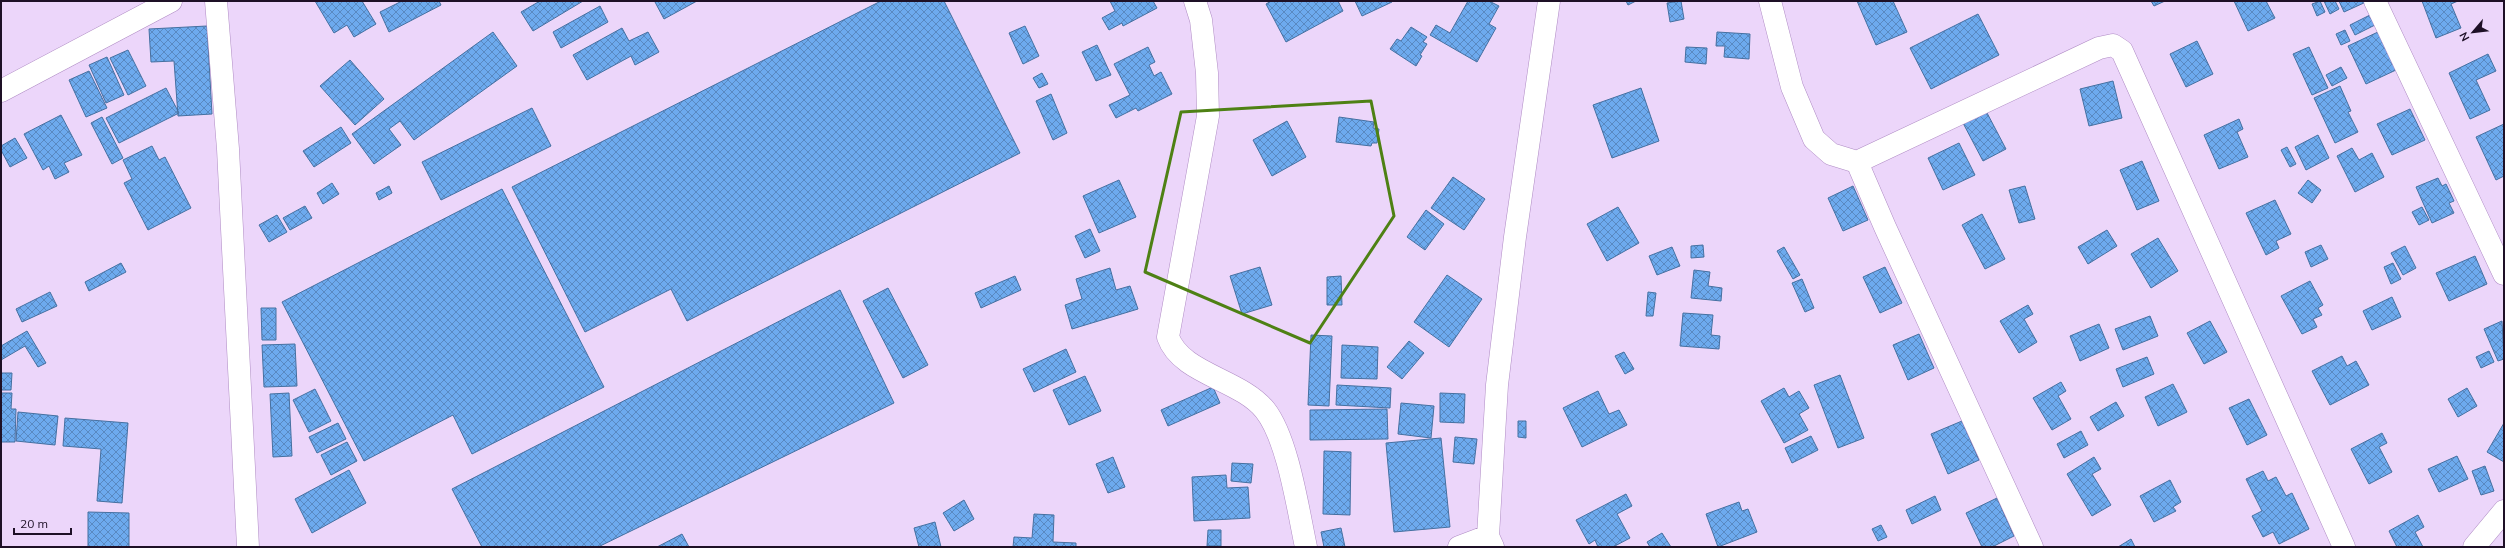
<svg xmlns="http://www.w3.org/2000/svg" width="2505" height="548" viewBox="0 0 2505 548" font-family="Mulish,sans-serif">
<defs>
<pattern id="building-cross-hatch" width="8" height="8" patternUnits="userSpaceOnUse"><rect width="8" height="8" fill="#6daaee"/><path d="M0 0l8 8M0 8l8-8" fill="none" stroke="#5989c1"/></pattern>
</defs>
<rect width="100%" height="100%" fill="#ecd6fa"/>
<!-- building -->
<path fill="url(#building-cross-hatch)" stroke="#4570a1" d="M 315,1 L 362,1 L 376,24 L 354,37 L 347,25 L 334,33 Z
M 402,1 L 439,1 L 441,5 L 389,32 L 380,12 Z
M 540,1 L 583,1 L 533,31 L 521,12 Z
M 657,1 L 697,1 L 664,19 L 655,2 Z
M 881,1 L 944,1 L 1020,153 L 687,321 L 671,289 L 585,332 L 512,187 Z
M 1110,1 L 1153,1 L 1157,8 L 1123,26 L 1122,23 L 1109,30 L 1102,18 L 1115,11 Z
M 1271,1 L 1338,1 L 1343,11 L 1286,42 L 1266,4 Z
M 1355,1 L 1392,1 L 1392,2 L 1362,16 Z
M 1468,1 L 1489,1 L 1499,6 L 1489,24 L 1496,28 L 1477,62 L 1430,35 L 1436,25 L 1450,33 Z
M 1626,1 L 1636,1 L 1628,5 Z
M 1681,1 L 1684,19 L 1670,22 L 1667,3 Z
M 1857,1 L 1893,1 L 1907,32 L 1876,45 Z
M 2151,1 L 2165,1 L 2154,6 Z
M 2234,1 L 2266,1 L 2275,18 L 2248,31 Z
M 2320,1 L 2325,12 L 2317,16 L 2312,4 Z
M 2324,1 L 2335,1 L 2339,9 L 2330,14 Z
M 2339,1 L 2365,1 L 2366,2 L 2344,12 Z
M 2422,1 L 2458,1 L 2451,4 L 2461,28 L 2436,38 Z
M 600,6 L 608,22 L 561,48 L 553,32 Z
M 2374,13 L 2379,23 L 2355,35 L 2350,25 Z
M 1978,14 L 1999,55 L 1931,89 L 1910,48 Z
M 207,26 L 212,114 L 178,116 L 174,61 L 151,62 L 149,29 Z
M 1025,26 L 1039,56 L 1023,64 L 1009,33 Z
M 1411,27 L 1427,37 L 1423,42 L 1427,44 L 1420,55 L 1422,56 L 1416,66 L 1390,49 L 1397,39 L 1401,41 Z
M 622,28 L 629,41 L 648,32 L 659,52 L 635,65 L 631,56 L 587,80 L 573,55 Z
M 2345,30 L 2350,41 L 2341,45 L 2336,34 Z
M 493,32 L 517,66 L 414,140 L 400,121 L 389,129 L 401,145 L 374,164 L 352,134 Z
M 1717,32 L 1750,34 L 1749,59 L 1724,57 L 1725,46 L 1716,46 Z
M 2378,32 L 2396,70 L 2366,84 L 2348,46 Z
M 2197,41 L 2213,74 L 2186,87 L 2170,54 Z
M 1097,45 L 1111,75 L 1096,81 L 1082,52 Z
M 1148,47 L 1155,62 L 1149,65 L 1154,76 L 1161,72 L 1172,94 L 1138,111 L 1136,108 L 1116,118 L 1109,105 L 1130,95 L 1114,64 Z
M 1686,47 L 1707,48 L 1706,64 L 1685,62 Z
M 2309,47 L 2328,88 L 2312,95 L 2293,54 Z
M 128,50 L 146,86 L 128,95 L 110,58 Z
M 2488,54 L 2496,71 L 2476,80 L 2490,110 L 2470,119 L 2449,73 Z
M 107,57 L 124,95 L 106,103 L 89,65 Z
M 350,60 L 384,99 L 355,125 L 320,86 Z
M 2341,67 L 2347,78 L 2332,86 L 2326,75 Z
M 89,71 L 107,108 L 86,117 L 69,80 Z
M 1042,73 L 1048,84 L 1039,88 L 1033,78 Z
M 2113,81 L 2122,118 L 2089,126 L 2080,89 Z
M 2340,86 L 2351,111 L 2348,112 L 2358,132 L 2335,143 L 2314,98 Z
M 166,88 L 179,113 L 119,143 L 106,118 Z
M 1641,88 L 1659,141 L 1612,158 L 1593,105 Z
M 1051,94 L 1067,133 L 1053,140 L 1036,101 Z
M 532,108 L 551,146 L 441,200 L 422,162 Z
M 2410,109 L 2425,140 L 2392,155 L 2377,124 Z
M 1986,111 L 2006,149 L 1983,161 L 1963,123 Z
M 61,115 L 82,155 L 64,163 L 69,172 L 55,179 L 49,166 L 43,170 L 24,134 Z
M 102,117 L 123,158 L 112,164 L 91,123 Z
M 1339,117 L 1374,122 L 1373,128 L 1379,129 L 1377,143 L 1372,143 L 1371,146 L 1336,142 Z
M 2239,119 L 2243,129 L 2237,132 L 2248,157 L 2219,169 L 2204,135 Z
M 1287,121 L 1306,157 L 1272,176 L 1253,140 Z
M 2504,124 L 2504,176 L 2496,180 L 2476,137 Z
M 341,127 L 351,143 L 314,167 L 303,151 Z
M 2318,135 L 2329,158 L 2306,170 L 2295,147 Z
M 15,138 L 27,158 L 10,167 L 1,150 L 1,146 Z
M 1959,143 L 1975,175 L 1943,190 L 1928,158 Z
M 152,146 L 159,160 L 165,157 L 191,208 L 148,230 L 124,183 L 132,179 L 123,160 Z
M 2287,147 L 2296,164 L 2290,167 L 2281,150 Z
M 2352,148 L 2359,160 L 2372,153 L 2384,177 L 2355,192 L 2337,156 Z
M 2142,161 L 2159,201 L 2137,210 L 2120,170 Z
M 1453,177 L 1485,199 L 1464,230 L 1431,208 Z
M 2438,178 L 2442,186 L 2446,184 L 2454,201 L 2449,203 L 2454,213 L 2432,223 L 2416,187 Z
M 1119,180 L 1136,217 L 1099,233 L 1083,196 Z
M 2308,180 L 2321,190 L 2312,203 L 2298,193 Z
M 332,183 L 339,194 L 323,204 L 317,193 Z
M 389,186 L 392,193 L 379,200 L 376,193 Z
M 1853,186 L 1868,220 L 1843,231 L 1828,198 Z
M 2025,186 L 2035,219 L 2019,223 L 2009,190 Z
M 502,189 L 604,387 L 472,454 L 453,415 L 364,461 L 282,302 Z
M 2275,200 L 2291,234 L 2276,241 L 2279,248 L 2266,255 L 2246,213 Z
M 305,206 L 312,218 L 290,230 L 283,218 Z
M 1618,207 L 1639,243 L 1607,261 L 1587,224 Z
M 2422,207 L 2429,220 L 2419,225 L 2412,212 Z
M 1426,210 L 1444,224 L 1425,250 L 1407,237 Z
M 1982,214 L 2005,259 L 1985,269 L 1962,225 Z
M 277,215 L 287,232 L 269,242 L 259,225 Z
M 1090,229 L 1100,251 L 1085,258 L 1075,236 Z
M 2107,230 L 2117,246 L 2088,264 L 2078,247 Z
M 2158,238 L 2178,271 L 2151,288 L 2131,254 Z
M 1703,245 L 1704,257 L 1691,258 L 1691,246 Z
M 2321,245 L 2328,259 L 2311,267 L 2305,252 Z
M 2405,246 L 2416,268 L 2403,275 L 2391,253 Z
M 1672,247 L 1680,266 L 1657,275 L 1649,256 Z
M 1784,247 L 1800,275 L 1793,279 L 1777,251 Z
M 2475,256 L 2487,284 L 2449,301 L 2436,273 Z
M 121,263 L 126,272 L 89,291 L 85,282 Z
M 2393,263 L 2401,279 L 2391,284 L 2384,267 Z
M 1260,267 L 1272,305 L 1242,314 L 1230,276 Z
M 1885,267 L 1902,303 L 1880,313 L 1863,277 Z
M 1110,268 L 1116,290 L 1130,286 L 1138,309 L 1072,329 L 1065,305 L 1082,299 L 1076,279 Z
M 1694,270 L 1710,272 L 1708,286 L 1722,288 L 1721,301 L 1691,298 Z
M 1447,275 L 1482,299 L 1449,347 L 1414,322 Z
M 1015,276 L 1021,290 L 981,308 L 975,293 Z
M 1341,276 L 1342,305 L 1327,305 L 1327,277 Z
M 1802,279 L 1814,308 L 1805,312 L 1792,283 Z
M 2310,281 L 2323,305 L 2318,308 L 2322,315 L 2313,319 L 2317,327 L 2302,334 L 2281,296 Z
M 888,288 L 928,365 L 903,378 L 863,301 Z
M 840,290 L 894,403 L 598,547 L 482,547 L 452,489 Z
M 50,292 L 57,306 L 22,322 L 16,309 Z
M 1648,292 L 1656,293 L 1653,316 L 1646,316 Z
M 2392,297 L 2401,317 L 2372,330 L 2363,311 Z
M 2028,305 L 2033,314 L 2024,319 L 2037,342 L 2019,353 L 2000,321 Z
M 261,308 L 276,308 L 276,340 L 262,340 Z
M 1683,313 L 1713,315 L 1711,335 L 1720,336 L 1719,349 L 1680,346 Z
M 2150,316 L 2158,336 L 2123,350 L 2115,329 Z
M 2210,321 L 2227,352 L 2204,364 L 2187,333 Z
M 2502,321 L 2504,359 L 2498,361 L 2484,329 Z
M 2099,324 L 2109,348 L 2080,361 L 2070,336 Z
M 27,331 L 46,363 L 38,367 L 25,346 L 1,360 L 1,346 Z
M 1919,334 L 1934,368 L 1908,380 L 1893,345 Z
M 1311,335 L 1332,336 L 1329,406 L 1308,405 Z
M 1409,341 L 1424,353 L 1402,379 L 1387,367 Z
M 295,344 L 297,386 L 264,387 L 262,345 Z
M 1342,345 L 1378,347 L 1377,379 L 1341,378 Z
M 1066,349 L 1076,372 L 1034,392 L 1023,369 Z
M 2489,351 L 2494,362 L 2481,368 L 2476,357 Z
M 1624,352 L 1634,369 L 1625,374 L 1615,356 Z
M 2342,356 L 2347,366 L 2356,361 L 2369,385 L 2330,405 L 2312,371 Z
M 2147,357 L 2154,374 L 2123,387 L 2116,369 Z
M 1,373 L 12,373 L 11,390 L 1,390 Z
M 1840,375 L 1864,438 L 1838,448 L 1814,385 Z
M 1085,376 L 1101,411 L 1069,425 L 1053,390 Z
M 2061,382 L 2066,391 L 2058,396 L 2071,419 L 2052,430 L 2033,398 Z
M 2173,384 L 2187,412 L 2158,426 L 2145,397 Z
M 1337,385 L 1391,388 L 1390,408 L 1336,405 Z
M 1213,387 L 1220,403 L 1168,426 L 1161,410 Z
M 1784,388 L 1789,397 L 1799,391 L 1809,408 L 1799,414 L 1808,430 L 1784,443 L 1761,401 Z
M 2467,388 L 2477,406 L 2458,417 L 2448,399 Z
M 315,389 L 331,421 L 309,432 L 293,400 Z
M 1598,391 L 1609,414 L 1619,410 L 1627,425 L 1582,447 L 1563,408 Z
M 1,393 L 12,393 L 11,409 L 16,409 L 15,442 L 1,442 Z
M 289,393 L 292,456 L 273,457 L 270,394 Z
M 1440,393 L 1465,394 L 1464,423 L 1440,422 Z
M 2249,399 L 2267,435 L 2247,445 L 2229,408 Z
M 2116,402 L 2124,416 L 2098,431 L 2090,417 Z
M 1401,403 L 1434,406 L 1431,438 L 1398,434 Z
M 1387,409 L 1388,439 L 1310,440 L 1310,410 Z
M 18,412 L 58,416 L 55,445 L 16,441 Z
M 65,418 L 128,423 L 122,503 L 97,501 L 101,449 L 63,446 Z
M 1518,421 L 1526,421 L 1526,438 L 1518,437 Z
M 1962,421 L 1979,460 L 1948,474 L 1931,434 Z
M 338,423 L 346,439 L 317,453 L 309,437 Z
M 2504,423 L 2504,462 L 2487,452 Z
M 2081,431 L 2088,445 L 2064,458 L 2057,444 Z
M 2382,433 L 2387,443 L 2379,447 L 2392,472 L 2369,484 L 2351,449 Z
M 1811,436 L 1818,450 L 1792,463 L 1785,448 Z
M 1455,437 L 1477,439 L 1474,464 L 1453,462 Z
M 1441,438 L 1450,527 L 1394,532 L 1386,443 Z
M 347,442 L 357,461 L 331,475 L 321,455 Z
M 1324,451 L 1351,452 L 1350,515 L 1323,514 Z
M 2457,456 L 2468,479 L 2439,492 L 2428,469 Z
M 1113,457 L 1125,487 L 1108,493 L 1096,464 Z
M 2094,457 L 2101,469 L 2092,474 L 2111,505 L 2092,516 L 2067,474 Z
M 1232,463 L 1253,464 L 1251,483 L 1231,481 Z
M 2485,466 L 2494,491 L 2481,495 L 2472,471 Z
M 349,470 L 366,503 L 312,533 L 295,499 Z
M 2263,471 L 2268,481 L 2276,477 L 2286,496 L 2292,493 L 2309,529 L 2279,544 L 2273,532 L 2263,537 L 2252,516 L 2262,511 L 2246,479 Z
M 1226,475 L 1227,488 L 1248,487 L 1250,518 L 1194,521 L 1192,477 Z
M 2170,480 L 2181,502 L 2173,507 L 2176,511 L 2154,522 L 2140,496 Z
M 1626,494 L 1632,506 L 1617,514 L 1630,538 L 1613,547 L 1598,547 L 1595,540 L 1589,544 L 1576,520 Z
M 1935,496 L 1941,510 L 1912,524 L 1906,510 Z
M 1997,498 L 2014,536 L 1992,547 L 1982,547 L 1966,513 Z
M 964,500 L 974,519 L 954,531 L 943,513 Z
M 1739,502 L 1742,511 L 1748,509 L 1757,532 L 1718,547 L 1706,514 Z
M 88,512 L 129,513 L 129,547 L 88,547 Z
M 1034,514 L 1054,515 L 1053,542 L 1076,543 L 1076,547 L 1013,547 L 1014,537 L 1032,538 Z
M 2418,515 L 2424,527 L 2415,532 L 2423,547 L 2397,547 L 2389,531 Z
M 935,522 L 941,547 L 919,547 L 914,528 Z
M 1881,525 L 1887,537 L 1878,541 L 1872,529 Z
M 1341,528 L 1345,547 L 1324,547 L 1321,532 Z
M 1208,530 L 1221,530 L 1221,546 L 1207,546 Z
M 1662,533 L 1671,547 L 1650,547 L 1647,542 Z
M 682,534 L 689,547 L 657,547 Z
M 2131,539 L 2135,547 L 2118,547 Z"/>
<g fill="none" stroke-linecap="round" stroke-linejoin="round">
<defs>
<path id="minor" d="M 216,1 L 228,149 L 248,547
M 1195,1 L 1201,20 L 1207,73 L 1208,116 L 1168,337 C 1181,374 1240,379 1265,410 C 1288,439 1298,510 1306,547
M 1770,1 L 1792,87 L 1814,139 L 1831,154 L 1857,162 L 2099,48 L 2113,45 L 2122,51 L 2344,547
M 2375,1 L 2504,274
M 1,91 L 171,1
M 1857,162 L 1885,227 L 2032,547
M 1459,547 L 1488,536
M 1493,547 L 1488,536 L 1497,385 L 1515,237 L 1549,1
M 2474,547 L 2504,511"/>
</defs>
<!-- minor casing -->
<use href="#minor" stroke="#af8bc4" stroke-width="23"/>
<!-- minor -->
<use href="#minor" stroke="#fff" stroke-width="22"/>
</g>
<!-- marked area -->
<path fill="none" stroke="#4e8114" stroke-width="3" stroke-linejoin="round" d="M 1371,101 L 1394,216 L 1310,343 L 1145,272 L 1181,112 Z"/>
<!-- border -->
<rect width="2505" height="548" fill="none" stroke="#1e1026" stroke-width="4"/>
<!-- north arrow -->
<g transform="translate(2473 32) rotate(242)" stroke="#ecd6fa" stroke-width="3" paint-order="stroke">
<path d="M0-3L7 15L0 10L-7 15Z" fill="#1e1026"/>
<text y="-6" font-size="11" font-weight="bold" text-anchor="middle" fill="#1e1026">N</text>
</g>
<!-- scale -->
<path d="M14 528v6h57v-6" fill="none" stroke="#1e1026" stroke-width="2"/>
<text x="20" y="528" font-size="12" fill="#1e1026" stroke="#ecd6fa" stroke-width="3" paint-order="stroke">20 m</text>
</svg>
